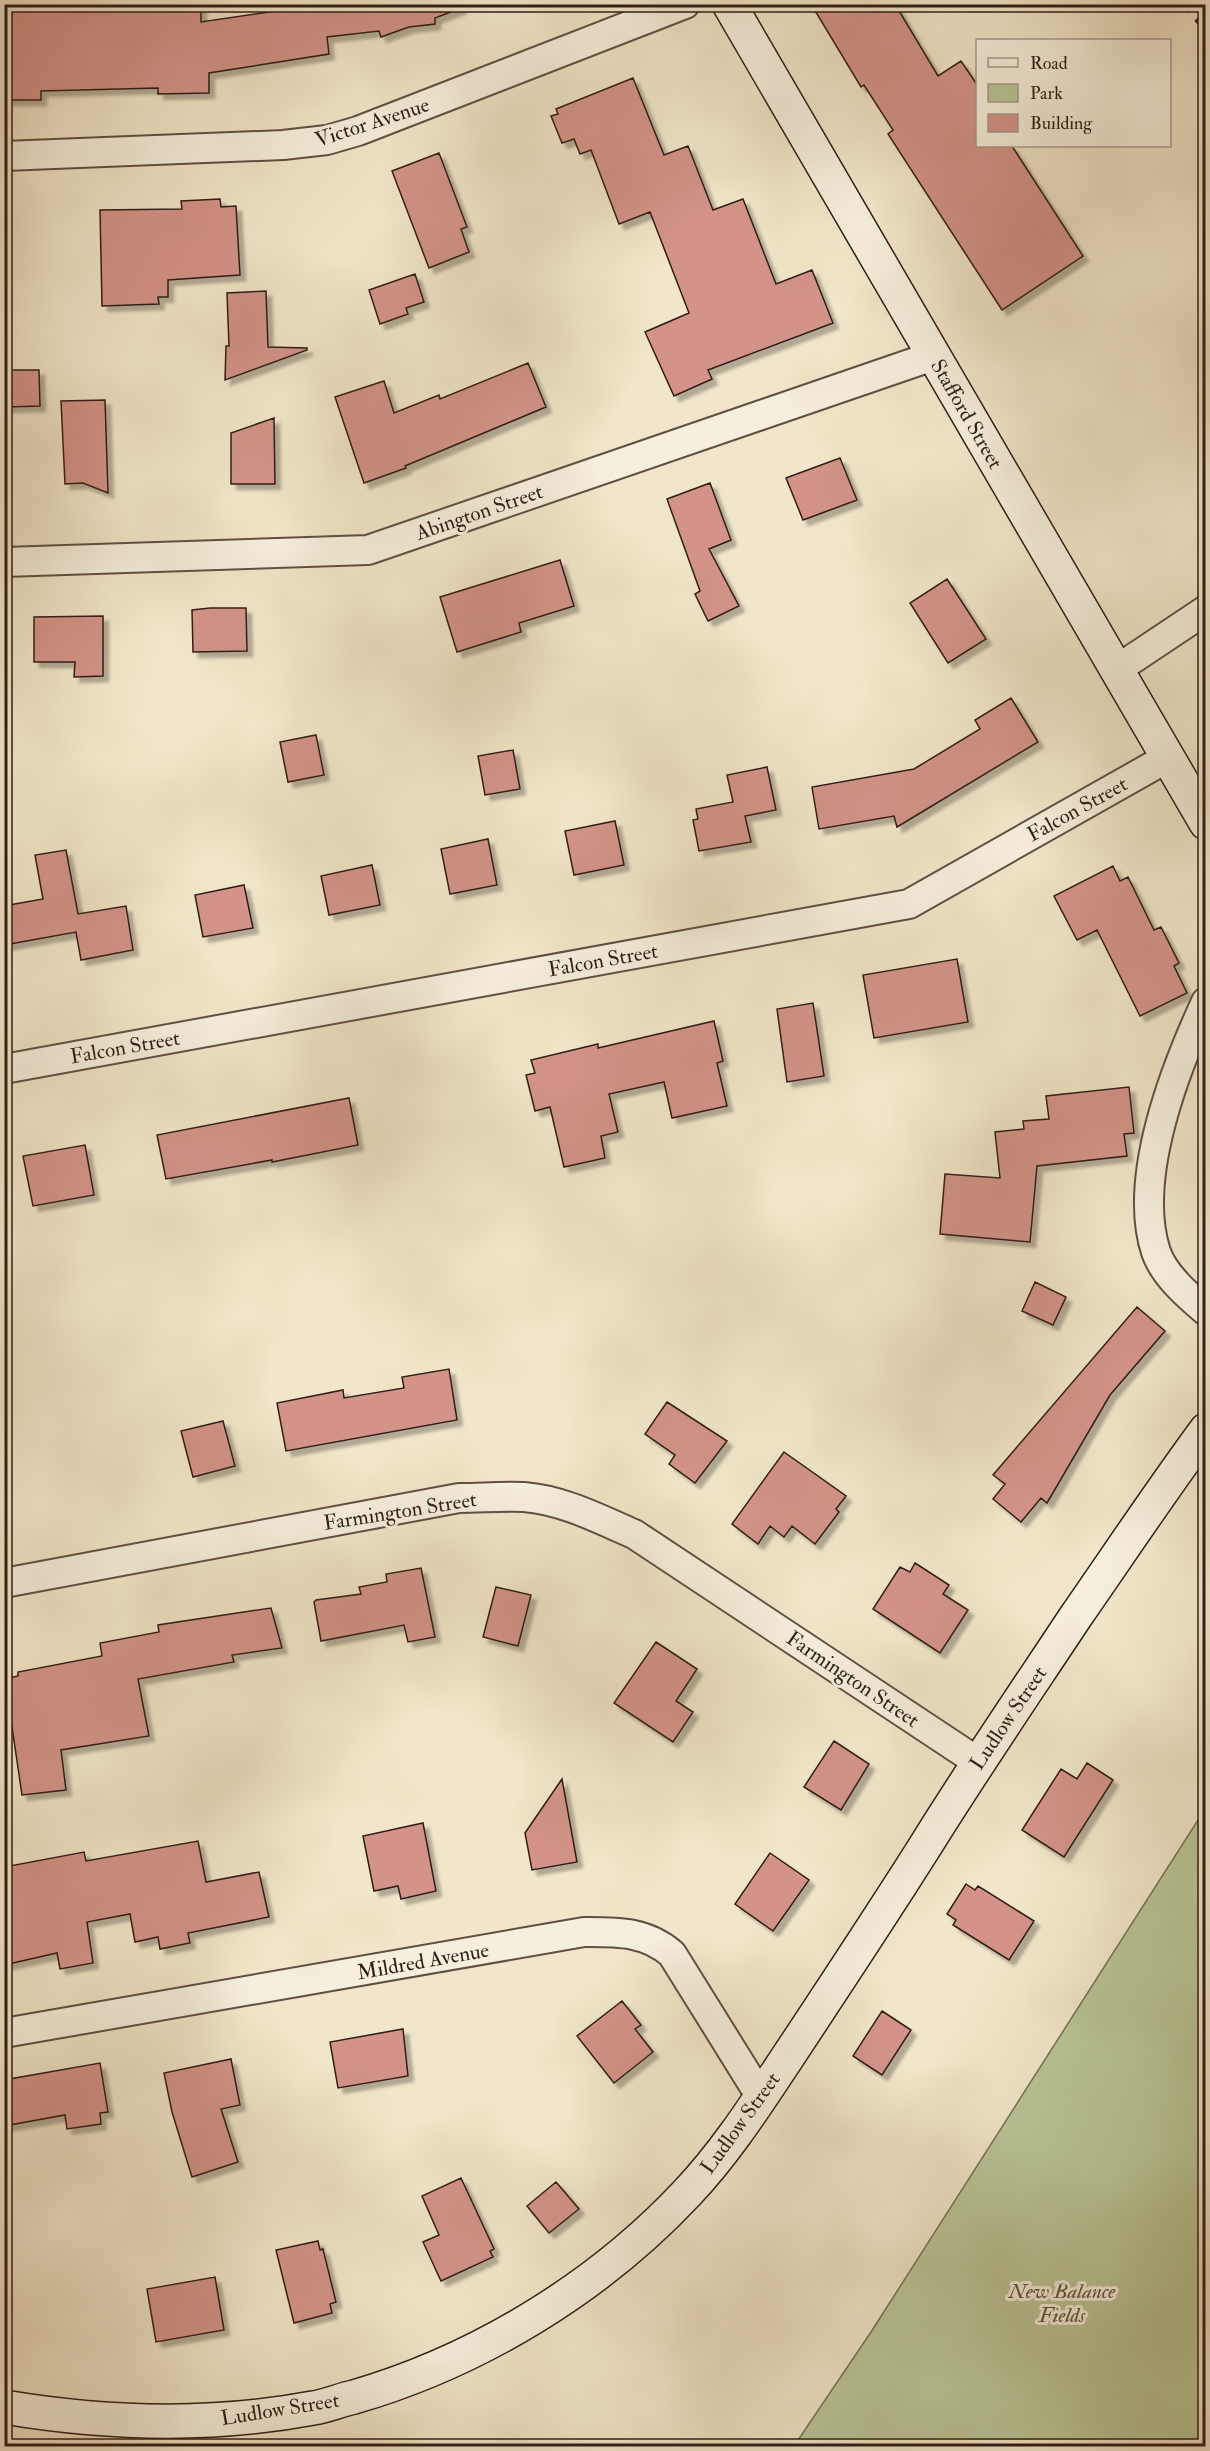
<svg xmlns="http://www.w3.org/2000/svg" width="1210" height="2451" viewBox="0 0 1210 2451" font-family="'IM FELL Double Pica',serif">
<defs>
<filter id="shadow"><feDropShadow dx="5.5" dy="5.5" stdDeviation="1.5" flood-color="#0004"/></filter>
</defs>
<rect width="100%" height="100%" fill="#f1e6c9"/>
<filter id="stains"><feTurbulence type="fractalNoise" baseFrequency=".00333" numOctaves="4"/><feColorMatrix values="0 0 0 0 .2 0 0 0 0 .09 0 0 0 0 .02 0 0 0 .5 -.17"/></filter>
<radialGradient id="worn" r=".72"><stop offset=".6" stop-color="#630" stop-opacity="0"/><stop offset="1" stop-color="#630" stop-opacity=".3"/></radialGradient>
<!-- green -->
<path fill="#b9c597" stroke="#747256" stroke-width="1.5" d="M 1205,1809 L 1205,2446 L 794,2446 L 871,2332 Z"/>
<!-- building -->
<path fill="#d39389" stroke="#301e15" stroke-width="1.5" filter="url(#shadow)" d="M 10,4 L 201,4 L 201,22 L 324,4 L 460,4 L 461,8 L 435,18 L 435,24 L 409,27 L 381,37 L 379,31 L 327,37 L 329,54 L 209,73 L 209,93 L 158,94 L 158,88 L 41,91 L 41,100 L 4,100 L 4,20 L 10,20 Z
M 811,4 L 895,4 L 938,76 L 961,61 L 978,86 L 978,146 L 1012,146 L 1083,256 L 1002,310 L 888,134 L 893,130 L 864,85 L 861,87 Z
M 633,78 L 664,155 L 688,146 L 713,210 L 743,199 L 776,284 L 812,270 L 833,323 L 708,370 L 712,379 L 674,396 L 645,332 L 689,313 L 650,212 L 619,224 L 591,150 L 580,154 L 574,139 L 562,143 L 551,116 L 558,114 L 556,109 Z
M 439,153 L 467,227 L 461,229 L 469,252 L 429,268 L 392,171 Z
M 220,199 L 221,207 L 236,206 L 240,275 L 168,280 L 168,297 L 158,297 L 159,304 L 102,306 L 100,210 L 182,209 L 181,201 Z
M 415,274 L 424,302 L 406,308 L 408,314 L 380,324 L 369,290 Z
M 266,291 L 268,347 L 307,348 L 307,350 L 225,380 L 226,346 L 229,346 L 227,293 Z
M 528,363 L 546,407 L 405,466 L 406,468 L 364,483 L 335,397 L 384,381 L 394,413 L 439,395 L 440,399 Z
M 6,370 L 39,370 L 40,406 L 6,407 Z
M 105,400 L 108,493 L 83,483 L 65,484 L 61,401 Z
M 274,418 L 275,484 L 231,484 L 231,433 Z
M 840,458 L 857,500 L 803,520 L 786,478 Z
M 710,483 L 731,540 L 709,549 L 739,606 L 708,621 L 695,594 L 700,591 L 667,499 Z
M 560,560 L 574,606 L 519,623 L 521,632 L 457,652 L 440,597 Z
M 947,579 L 986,639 L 948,663 L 910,603 Z
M 210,608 L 246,608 L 247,651 L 193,652 L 192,610 Z
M 103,616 L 103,676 L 74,677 L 75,662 L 34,662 L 34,617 Z
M 1011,698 L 1038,742 L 897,827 L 894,816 L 819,829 L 812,787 L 914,769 L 980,729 L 975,720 Z
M 316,735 L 324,775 L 288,782 L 280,742 Z
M 513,750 L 520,789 L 485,795 L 478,756 Z
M 767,767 L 776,810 L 745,816 L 751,842 L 699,851 L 693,820 L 698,819 L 696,809 L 733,802 L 727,775 Z
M 615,821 L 624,865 L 574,875 L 565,831 Z
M 488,839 L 497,885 L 450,894 L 441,849 Z
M 66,850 L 78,914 L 126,906 L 133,950 L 81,960 L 76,932 L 4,945 L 4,906 L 43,899 L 35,855 Z
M 372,865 L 380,905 L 329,915 L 321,876 Z
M 1113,866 L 1120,881 L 1128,877 L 1154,930 L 1161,927 L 1179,963 L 1174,966 L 1187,993 L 1140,1016 L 1097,930 L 1077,940 L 1054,896 Z
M 244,885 L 253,928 L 203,937 L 195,895 Z
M 957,959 L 968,1022 L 874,1038 L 863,975 Z
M 813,1003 L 824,1076 L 787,1082 L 777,1009 Z
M 714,1021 L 723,1061 L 717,1063 L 727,1106 L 672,1118 L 664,1082 L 609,1094 L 618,1132 L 601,1136 L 605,1158 L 564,1167 L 550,1107 L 535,1111 L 526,1075 L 535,1073 L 531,1060 L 598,1044 L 598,1048 Z
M 1129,1087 L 1134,1133 L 1124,1134 L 1127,1156 L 1037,1166 L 1030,1242 L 940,1234 L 945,1174 L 1000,1178 L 995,1132 L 1024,1129 L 1023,1121 L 1049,1119 L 1046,1096 Z
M 349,1098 L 358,1145 L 272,1162 L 272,1160 L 166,1179 L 157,1135 Z
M 85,1145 L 94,1195 L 33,1206 L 23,1156 Z
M 1035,1282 L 1066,1297 L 1053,1325 L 1022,1311 Z
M 1137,1307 L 1165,1331 L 1110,1395 L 1047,1503 L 1041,1498 L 1021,1522 L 993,1499 L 1005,1484 L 993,1475 Z
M 449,1369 L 457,1420 L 286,1451 L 277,1403 L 343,1390 L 344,1398 L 404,1388 L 402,1377 Z
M 667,1402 L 727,1441 L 695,1483 L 669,1464 L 675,1455 L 645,1434 Z
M 223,1421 L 235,1466 L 193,1477 L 181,1431 Z
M 784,1452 L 846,1496 L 836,1509 L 839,1512 L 815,1544 L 792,1526 L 784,1537 L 770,1526 L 758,1544 L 732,1524 Z
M 915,1563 L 949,1585 L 943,1594 L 968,1610 L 940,1653 L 873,1609 L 900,1567 L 910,1572 Z
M 421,1568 L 435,1637 L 408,1642 L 404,1625 L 321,1641 L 314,1602 L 316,1600 L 361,1594 L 359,1587 L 387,1582 L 386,1574 Z
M 496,1587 L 531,1595 L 518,1646 L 483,1637 Z
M 271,1608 L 282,1648 L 232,1655 L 234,1662 L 138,1679 L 149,1736 L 61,1750 L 66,1790 L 22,1795 L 5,1679 L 18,1676 L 18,1672 L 102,1656 L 100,1643 L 159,1632 L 158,1625 Z
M 656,1642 L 697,1669 L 676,1701 L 693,1712 L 673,1742 L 614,1703 Z
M 834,1741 L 869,1764 L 841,1810 L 804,1787 Z
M 1087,1763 L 1113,1780 L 1064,1857 L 1022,1830 L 1061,1769 L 1077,1779 Z
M 562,1779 L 577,1862 L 532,1870 L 525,1833 Z
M 423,1823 L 436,1891 L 401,1899 L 398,1886 L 374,1891 L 363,1836 Z
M 198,1841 L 206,1882 L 259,1872 L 269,1917 L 188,1933 L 190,1943 L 160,1949 L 158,1937 L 135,1942 L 130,1914 L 87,1922 L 93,1963 L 60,1969 L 57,1953 L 4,1965 L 4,1867 L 84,1852 L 86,1861 Z
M 770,1853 L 809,1880 L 773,1931 L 735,1904 Z
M 966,1884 L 975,1890 L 978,1886 L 1034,1921 L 1009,1960 L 953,1925 L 956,1920 L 947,1914 Z
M 622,2001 L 641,2025 L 635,2029 L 653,2052 L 614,2083 L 577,2036 Z
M 882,2011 L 911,2030 L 882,2075 L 853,2056 Z
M 403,2029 L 408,2076 L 338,2088 L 330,2042 Z
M 231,2059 L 240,2105 L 221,2109 L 238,2162 L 192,2177 L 172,2112 L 164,2073 Z
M 100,2063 L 108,2112 L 100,2113 L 101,2124 L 67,2129 L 65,2115 L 4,2126 L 4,2080 Z
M 461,2178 L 494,2249 L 490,2251 L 493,2257 L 441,2281 L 423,2242 L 439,2235 L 422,2196 Z
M 556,2182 L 579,2209 L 549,2233 L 527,2206 Z
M 318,2241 L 320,2250 L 323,2249 L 336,2302 L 330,2304 L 332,2313 L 294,2323 L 276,2250 Z
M 215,2277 L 224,2330 L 156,2342 L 147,2289 Z"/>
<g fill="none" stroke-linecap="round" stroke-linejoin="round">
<defs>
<path id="street" d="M 4,156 L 283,145 L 327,140 L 358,131 L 685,4
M 4,562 L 368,550 L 933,356
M 1116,670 L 1206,610
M 1206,1002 C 1175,1069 1132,1179 1156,1252 C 1164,1275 1188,1296 1206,1311
M 4,1069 L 909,904 L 1167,758
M 4,1583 L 459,1498 C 480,1498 502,1496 524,1497 C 563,1500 599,1519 634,1534 L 978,1762
M 4,2033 L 584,1932 C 617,1932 646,1931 672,1954 L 761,2097"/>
<path id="secondary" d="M 729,4 L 1206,823
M 4,2407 C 106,2424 212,2427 313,2408 C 327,2406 340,2400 354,2397 C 478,2361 598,2288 687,2193 C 727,2151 759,2100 791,2052 C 836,1984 881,1916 924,1848 C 973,1769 1025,1693 1076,1616 C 1119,1554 1161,1491 1206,1430"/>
</defs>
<!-- street casing -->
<use href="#street" stroke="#605042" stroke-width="32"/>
<!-- secondary casing -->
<use href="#secondary" stroke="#301e15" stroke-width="36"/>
<!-- street -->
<use href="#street" stroke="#f6efdc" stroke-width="28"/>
<!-- secondary -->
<use href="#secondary" stroke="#f6efdc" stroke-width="33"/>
<!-- rail -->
<path stroke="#301e15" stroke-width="4.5" stroke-dasharray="10 10" stroke-linecap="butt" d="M 1183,4 L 1206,31"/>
</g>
<g text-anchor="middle" stroke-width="6" stroke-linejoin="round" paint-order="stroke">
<!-- street labels -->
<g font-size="21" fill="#301e15" stroke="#f6efdc">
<text transform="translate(372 122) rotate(-18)" y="7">Victor Avenue</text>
<text transform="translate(967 414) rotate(60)" y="7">Stafford Street</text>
<text transform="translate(479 512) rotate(-19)" y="7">Abington Street</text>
<text transform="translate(1077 809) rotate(-29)" y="7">Falcon Street</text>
<text transform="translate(603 960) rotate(-10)" y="7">Falcon Street</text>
<text transform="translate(125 1047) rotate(-10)" y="7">Falcon Street</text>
<text transform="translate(400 1511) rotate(-9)" y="7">Farmington Street</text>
<text transform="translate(853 1679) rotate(34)" y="7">Farmington Street</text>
<text transform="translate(1008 1718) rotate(-56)" y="7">Ludlow Street</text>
<text transform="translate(423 1961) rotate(-10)" y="7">Mildred Avenue</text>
<text transform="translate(740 2123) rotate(-54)" y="7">Ludlow Street</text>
<text transform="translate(280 2409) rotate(-9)" y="7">Ludlow Street</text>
</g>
<!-- park labels -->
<g font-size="21" font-style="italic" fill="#59503c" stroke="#f6efdc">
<text x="1062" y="2298">New Balance<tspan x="1062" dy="24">Fields</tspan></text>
</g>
</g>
<!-- margin -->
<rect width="1210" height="2451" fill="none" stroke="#f1e6c9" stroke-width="24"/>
<rect x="6" y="6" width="1198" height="2439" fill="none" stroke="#301e15" stroke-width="3"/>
<rect x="12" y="12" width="1186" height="2427" fill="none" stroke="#301e15" stroke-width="1.5"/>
<!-- legend -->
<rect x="976" y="39" width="195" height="108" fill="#f6efdc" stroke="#a79b8c" stroke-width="1.5"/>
<rect x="988" y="58" width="30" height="9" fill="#f6efdc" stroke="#a79b8c" stroke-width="1.5"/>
<text x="1030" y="69" font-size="18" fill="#301e15">Road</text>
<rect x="988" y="84" width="30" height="18" fill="#b9c597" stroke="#a79b8c" stroke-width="1.5"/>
<text x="1030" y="99" font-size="18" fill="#301e15">Park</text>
<rect x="988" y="114" width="30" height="18" fill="#d39389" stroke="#a79b8c" stroke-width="1.5"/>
<text x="1030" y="129" font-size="18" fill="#301e15">Building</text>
<rect width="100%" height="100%" filter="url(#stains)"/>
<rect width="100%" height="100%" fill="url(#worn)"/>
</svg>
